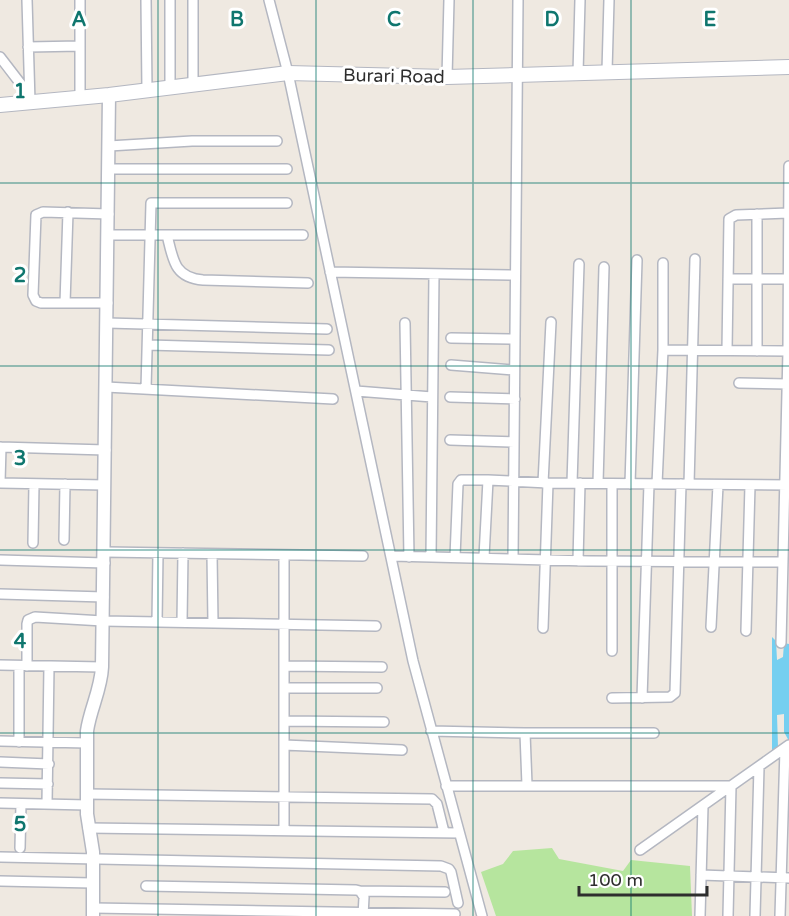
<svg xmlns="http://www.w3.org/2000/svg" width="789" height="916" viewBox="0 0 789 916" font-family="'Varela Round',sans-serif">
<rect width="100%" height="100%" fill="#efe9e1"/>
<!-- green -->
<path fill="#b6e59e" d="M 552,848 L 559,859 L 623,871 L 631,860 L 690,866 L 692,916 L 496,916 L 481,872 L 503,864 L 513,851 Z"/>
<!-- water -->
<path fill="#75cff0" d="M 772,637 L 776,641 L 777,660 L 783,657 L 784,643 L 789,644 L 789,741 L 784,732 L 784,714 L 777,715 L 778,747 L 772,752 Z"/>
<g fill="none" stroke-linecap="round" stroke-linejoin="round">
<defs>
<path id="minor" d="M 27,0 L 30,102
M 80,0 L 80,97
M 146,0 L 147,90
M 170,0 L 170,88
M 269,0 L 288,73 L 413,661 L 482,916
M 28,47 L 80,46
M 0,57 L 30,96
M 607,71 L 609,0
M 578,73 L 580,0
M 447,77 L 449,0
M 193,85 L 193,0
M 109,146 L 192,141 L 277,141
M 109,169 L 287,169
M 757,214 L 757,351
M 109,235 L 303,235
M 167,235 C 173,259 174,278 203,280 L 308,283
M 330,272 L 515,275
M 728,279 L 788,279
M 65,303 L 68,212
M 108,303 L 41,303 L 36,301 L 33,295 L 36,215 L 43,212 L 109,214
M 107,323 L 327,329
M 405,323 L 409,557
M 451,338 L 514,339
M 148,345 L 329,350
M 663,350 L 788,351
M 727,350 L 729,219 L 736,215 L 788,213
M 451,365 L 514,370
M 739,383 L 787,384
M 106,387 L 333,399
M 146,389 L 151,203 L 287,203
M 356,391 L 432,397
M 450,397 L 515,399
M 450,440 L 514,442
M 0,447 L 106,450
M 0,482 L 1,447
M 0,483 L 105,485
M 543,483 L 551,322
M 572,483 L 579,264
M 598,483 L 604,267
M 630,484 L 637,260
M 657,484 L 663,350 L 663,263
M 689,484 L 695,259
M 64,540 L 65,484
M 33,543 L 34,484
M 105,552 L 363,556
M 212,554 L 213,623
M 284,555 L 284,830
M 392,556 L 589,561 L 783,562
M 431,557 L 434,274
M 455,557 L 458,484 L 461,480 L 488,480
M 484,557 L 488,480 L 548,483 L 789,485
M 513,559 L 518,0
M 0,560 L 105,563
M 578,561 L 580,483
M 0,594 L 104,597
M 157,622 L 158,553
M 182,622 L 183,553
M 711,627 L 718,485
M 543,628 L 548,483
M 746,631 L 750,485
M 781,643 L 788,351 L 789,166
M 612,651 L 612,484
M 0,665 L 102,667
M 27,666 L 27,624 L 28,620 L 35,617 L 103,621 L 376,626
M 284,666 L 382,667
M 284,688 L 377,688
M 612,698 L 670,697 L 675,693 L 681,484
M 642,698 L 649,484
M 284,721 L 384,722
M 431,731 L 525,733 L 654,733
M 525,733 L 527,785
M 0,741 L 87,743
M 19,742 L 19,666
M 284,745 L 402,750
M 0,762 L 49,764
M 0,783 L 48,784
M 446,786 L 731,786 L 789,745
M 87,794 L 432,799 L 437,804 L 444,832
M 0,803 L 87,805
M 47,804 L 49,666
M 88,828 L 459,833
M 20,848 L 21,804
M 640,850 L 729,787
M 0,857 L 441,866 L 449,869 L 451,872 L 458,903
M 701,875 L 789,878
M 0,881 L 92,883
M 146,886 L 356,890 L 360,891 L 364,897 L 363,916
M 360,891 L 445,892
M 93,908 L 455,914
M 700,916 L 703,806
M 728,916 L 731,786
M 755,916 L 759,767
M 780,916 L 785,749"/>
<path id="tertiary" d="M 93,916 L 93,852 L 87,814 L 87,731 C 90,709 101,690 102,667 L 109,95"/>
<path id="secondary" d="M 0,105 L 109,95 L 288,73 L 447,77 L 789,67"/>
</defs>
<!-- minor casing -->
<use href="#minor" stroke="#b4b7c1" stroke-width="12"/>
<!-- tertiary casing -->
<use href="#tertiary" stroke="#b4b7c1" stroke-width="15"/>
<!-- secondary casing -->
<use href="#secondary" stroke="#b4b7c1" stroke-width="16"/>
<!-- minor -->
<use href="#minor" stroke="#fff" stroke-width="9"/>
<!-- tertiary -->
<use href="#tertiary" stroke="#fff" stroke-width="12"/>
<!-- secondary -->
<use href="#secondary" stroke="#fff" stroke-width="14"/>
</g>
<!-- grid -->
<path fill="none" stroke="#0f766e" stroke-width="1.5" stroke-opacity="0.55" d="M 158,0 L 158,916M 316,0 L 316,916M 473,0 L 473,916M 631,0 L 631,916M 0,183 L 789,183M 0,366 L 789,366M 0,550 L 789,550M 0,733 L 789,733"/>
<g text-anchor="middle" stroke-width="6" stroke-linejoin="round" paint-order="stroke">
<!-- street labels -->
<g font-size="18" fill="#2e2e2e" stroke="#fff">
<text transform="translate(394 76) rotate(1)" y="6">Burari Road</text>
</g>
</g>
<g font-size="20" text-anchor="middle" font-weight="bold" fill="#0f766e" stroke="#fff" stroke-width="6" stroke-linejoin="round" paint-order="stroke">
<text x="79" y="26">A</text>
<text x="237" y="26">B</text>
<text x="394" y="26">C</text>
<text x="552" y="26">D</text>
<text x="710" y="26">E</text>
<text x="20" y="98">1</text>
<text x="20" y="282">2</text>
<text x="20" y="465">3</text>
<text x="20" y="648">4</text>
<text x="20" y="831">5</text>
</g>
<!-- scale -->
<path d="M579 886v9h128v-9" fill="none" stroke="#2e2e2e" stroke-width="3"/>
<text x="588" y="886" font-size="18" fill="#2e2e2e" stroke="#ffffff" stroke-width="4.5" paint-order="stroke">100 m</text>
</svg>
